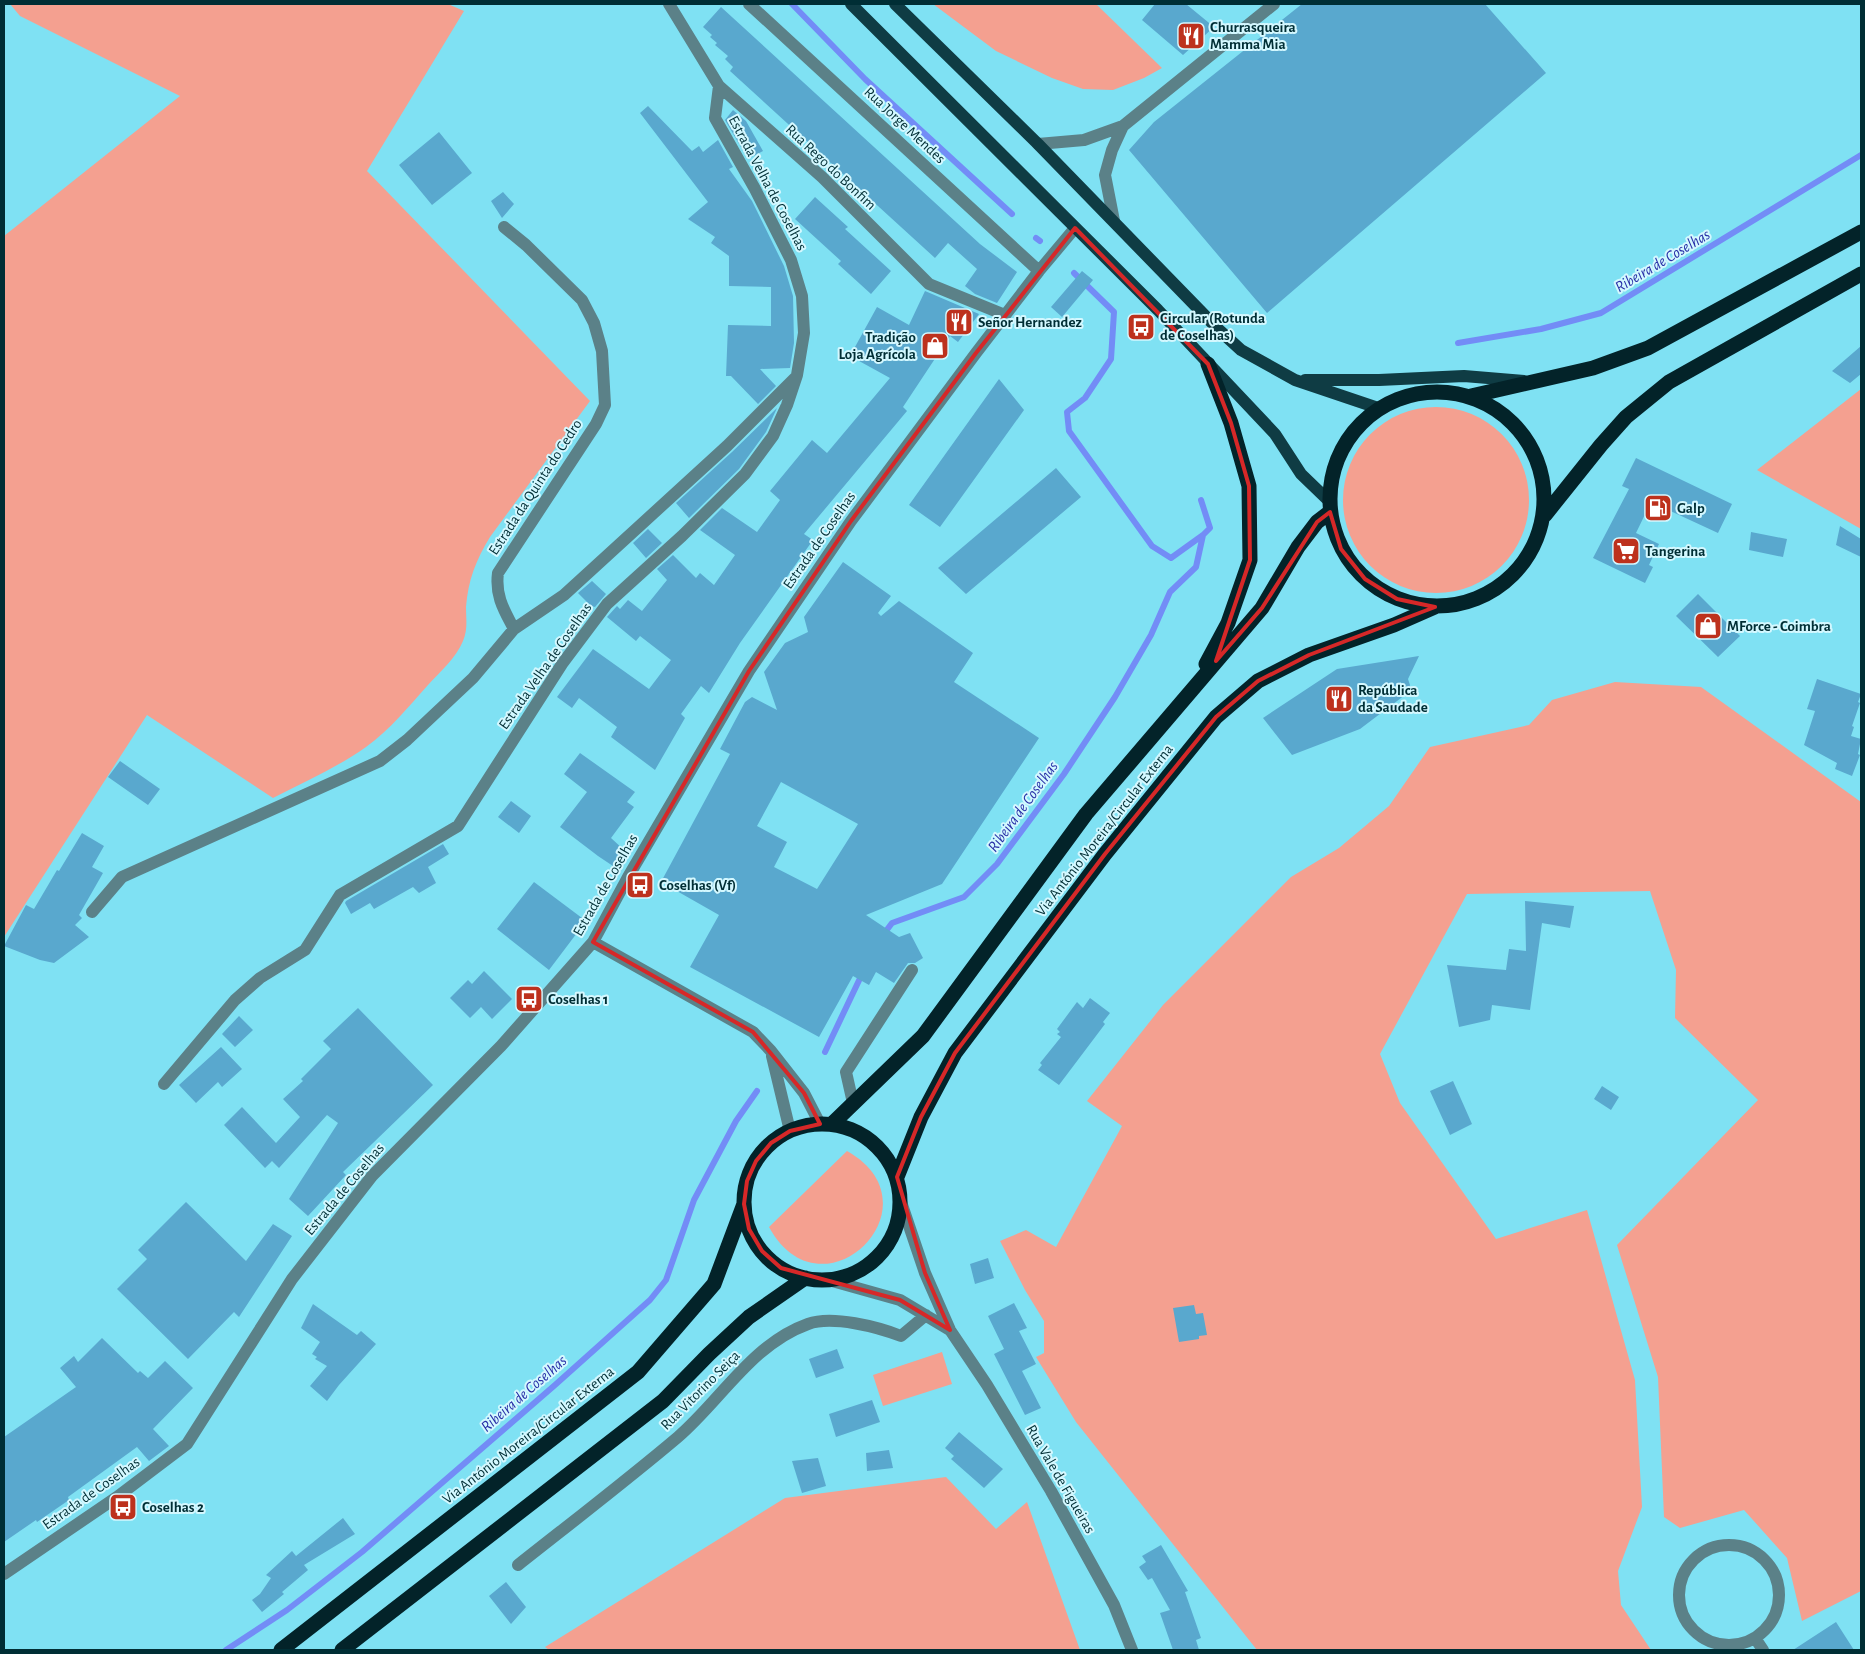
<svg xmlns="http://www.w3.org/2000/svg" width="1865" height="1654" viewBox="0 0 1865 1654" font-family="'Alegreya Sans',sans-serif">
<rect width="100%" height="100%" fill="#7fe1f3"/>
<!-- green -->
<path fill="#f4a090" d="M 10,4 L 448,4 L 464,11 L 367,171 L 590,401 L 490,537 C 476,560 468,580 466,607 C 466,618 468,630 463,641 C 456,658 440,672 428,685 C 409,706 390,730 366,747 C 338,767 304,782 273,798 L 147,715 L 4,937 L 4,236 L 180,96 L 20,16 Z
M 933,4 L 1096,4 L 1162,68 L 1144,78 L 1113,90 L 1083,89 L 1052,78 L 996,51 Z
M 1861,389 L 1861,529 L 1757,470 Z
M1343 500a93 93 0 1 1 186 0a93 93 0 1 1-186 0Z
M 1615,682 L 1701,687 L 1861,802 L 1861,1591 L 1802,1621 L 1787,1558 L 1744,1510 L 1680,1528 L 1664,1517 L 1658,1377 L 1617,1245 L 1758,1100 L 1675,1018 L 1676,970 L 1650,891 L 1467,894 L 1380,1054 L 1400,1103 L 1496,1239 L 1587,1210 L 1635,1380 L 1642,1507 L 1618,1571 L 1621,1605 L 1651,1650 L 1257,1650 L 1076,1422 L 1036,1357 L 1044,1353 L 1044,1321 L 1025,1290 L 1000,1241 L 1026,1230 L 1056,1247 L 1122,1126 L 1087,1101 L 1163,1005 L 1291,877 L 1339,848 L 1389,806 L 1430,747 L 1529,725 L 1552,700 Z
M 847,1151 C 943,1205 822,1324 769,1227 Z
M 942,1352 L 952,1384 L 883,1406 L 873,1375 Z
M 946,1477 L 996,1529 L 1027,1502 L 1080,1650 L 549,1650 L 545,1647 L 785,1498 Z"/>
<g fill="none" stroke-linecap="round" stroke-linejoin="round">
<!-- stream -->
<path stroke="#738cf6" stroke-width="6" d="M 792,4 L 865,79 L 1012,214
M 1036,238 L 1040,241
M 1074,273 L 1114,312 L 1111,359 L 1085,398 L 1067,412 L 1069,431 L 1152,546 L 1171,558 L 1203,535 L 1210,528 L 1201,500
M 1458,343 L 1541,329 L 1601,313 L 1861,155
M 883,935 L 892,923 L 964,897 L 997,864 L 1064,774 L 1115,697 L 1151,635 L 1170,592 L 1196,567 L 1203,535
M 825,1052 L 863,972
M 226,1650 L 287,1610 L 362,1552 L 555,1385 L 650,1300 L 666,1280 L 694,1200 L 736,1121 L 757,1091"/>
</g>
<!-- building -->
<path fill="#59a8ce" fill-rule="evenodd" d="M 1155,4 L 1186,4 L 1214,27 L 1183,55 L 1142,20 Z
M 1302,4 L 1485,4 L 1546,73 L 1267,313 L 1129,150 L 1154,122 Z
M 721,7 L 980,244 L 1017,272 L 997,303 L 975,294 L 965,286 L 977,269 L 948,243 L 935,258 L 730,71 L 733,67 L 725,59 L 728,56 L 715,45 L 717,43 L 710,37 L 712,35 L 703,27 Z
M 648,106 L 692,151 L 699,146 L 703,152 L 718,140 L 733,167 L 729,169 L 752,201 L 784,266 L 793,296 L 794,343 L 790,368 L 760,369 L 776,386 L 758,404 L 731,376 L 726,376 L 728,325 L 771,326 L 771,287 L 729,286 L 729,256 L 711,243 L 715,237 L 688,219 L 708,202 L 640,113 Z
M 733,110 L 746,121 L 763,151 L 748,159 L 725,120 Z
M 439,132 L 472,173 L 432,205 L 399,165 Z
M 503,192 L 514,204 L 502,218 L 491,201 Z
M 815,197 L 848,227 L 845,229 L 891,271 L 871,294 L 838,264 L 841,261 L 795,219 Z
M 1082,271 L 1093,280 L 1062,317 L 1051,307 Z
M 925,291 L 979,314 L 958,342 L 950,336 L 903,407 L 907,411 L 804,534 L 813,540 L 740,643 L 709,693 L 701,686 L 681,714 L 685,718 L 655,770 L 611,737 L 617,727 L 579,698 L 572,708 L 557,697 L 593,649 L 649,689 L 671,660 L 640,636 L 636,641 L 607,617 L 617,606 L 620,609 L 628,600 L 642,611 L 667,580 L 657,569 L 673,555 L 696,578 L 700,573 L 714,585 L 735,555 L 700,530 L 722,508 L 757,532 L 780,500 L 770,491 L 812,440 L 827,453 L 890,378 L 850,356 L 877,307 L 909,325 Z
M 1861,346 L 1861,374 L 1850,383 L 1832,371 Z
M 999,379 L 1024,410 L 940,527 L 909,505 Z
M 777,408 L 766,432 L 739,469 L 689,518 L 676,503 L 732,452 Z
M 1636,458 L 1732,504 L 1718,533 L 1651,502 L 1636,533 L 1659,544 L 1649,565 L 1653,567 L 1645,583 L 1593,558 L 1629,489 L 1622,486 Z
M 1056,468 L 1081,497 L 966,594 L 938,568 Z
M 1840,526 L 1861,539 L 1861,557 L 1836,545 Z
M 648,529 L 662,543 L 646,558 L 633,543 Z
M 1751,532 L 1787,539 L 1783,557 L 1749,550 Z
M 843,562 L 891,596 L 878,613 L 881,616 L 899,601 L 973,653 L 954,682 L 1039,738 L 942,884 L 866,915 L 899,937 L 910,933 L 923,958 L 915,963 L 908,963 L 894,983 L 876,972 L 869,985 L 853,976 L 819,1037 L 690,967 L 719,915 L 661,882 L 730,754 L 720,749 L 745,702 L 752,697 L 777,710 L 764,672 L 785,643 L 808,632 L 804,617 ZM 781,782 L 858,824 L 817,889 L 774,867 L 787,842 L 757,826 Z
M 592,581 L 606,594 L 595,607 L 591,606 L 578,593 Z
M 1698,594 L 1740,636 L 1718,657 L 1676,616 Z
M 1419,656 L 1408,679 L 1410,685 L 1408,691 L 1401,698 L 1360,729 L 1292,755 L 1263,718 L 1337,669 Z
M 1817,679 L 1861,694 L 1858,702 L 1860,703 L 1852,726 L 1854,727 L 1851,736 L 1861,739 L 1858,754 L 1860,755 L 1852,776 L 1835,769 L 1837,763 L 1804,745 L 1815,711 L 1807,709 Z
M 580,753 L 635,792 L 627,802 L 634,807 L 611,838 L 623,849 L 613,866 L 598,856 L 560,827 L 587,792 L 564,774 Z
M 120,761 L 160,789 L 148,805 L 108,777 Z
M 511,801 L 531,816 L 519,833 L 498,817 Z
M 82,833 L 104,846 L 92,867 L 103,873 L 79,915 L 82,918 L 75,925 L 89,937 L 54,963 L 40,960 L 4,946 L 26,905 L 34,909 L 57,870 L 59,871 Z
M 443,844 L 449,854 L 428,867 L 436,883 L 419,893 L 413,887 L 374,909 L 370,903 L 351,914 L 345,903 L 346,901 Z
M 534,882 L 586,921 L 549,970 L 497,929 Z
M 1525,901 L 1574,906 L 1570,928 L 1542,923 L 1530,1010 L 1492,1005 L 1490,1020 L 1459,1027 L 1447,965 L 1506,970 L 1509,949 L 1526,951 Z
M 484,971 L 512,999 L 492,1019 L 481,1007 L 470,1018 L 450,998 L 468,980 L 472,984 Z
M 1090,998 L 1110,1013 L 1103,1022 L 1105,1024 L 1059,1085 L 1038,1070 L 1042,1065 L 1040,1063 L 1061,1037 L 1057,1034 L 1060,1032 L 1057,1029 L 1077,1002 L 1083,1008 Z
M 358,1008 L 433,1085 L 343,1172 L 346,1175 L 308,1216 L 289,1199 L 338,1123 L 327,1115 L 279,1168 L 272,1161 L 265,1168 L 224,1125 L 242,1107 L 276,1143 L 300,1117 L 283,1099 L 303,1081 L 301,1079 L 331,1049 L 323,1041 Z
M 239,1016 L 253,1030 L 235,1047 L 222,1034 Z
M 221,1047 L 242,1069 L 222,1087 L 218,1082 L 196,1103 L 179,1085 Z
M 1453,1081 L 1472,1124 L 1450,1135 L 1430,1091 Z
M 1602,1086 L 1619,1097 L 1611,1110 L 1594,1099 Z
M 186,1202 L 246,1261 L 273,1224 L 292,1236 L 239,1317 L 234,1312 L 188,1359 L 117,1289 L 147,1259 L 138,1250 Z
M 988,1258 L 994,1278 L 975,1284 L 970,1264 Z
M 1014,1303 L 1027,1328 L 1019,1331 L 1036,1364 L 1022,1371 L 1041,1408 L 1025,1415 L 994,1354 L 1004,1349 L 988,1316 Z
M 313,1304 L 357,1335 L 361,1331 L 376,1344 L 339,1385 L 327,1401 L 310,1386 L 327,1366 L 315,1359 L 317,1357 L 312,1354 L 320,1342 L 301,1328 Z
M 1194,1305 L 1196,1314 L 1203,1313 L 1207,1335 L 1199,1336 L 1199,1339 L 1179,1342 L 1173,1308 Z
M 102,1338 L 138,1373 L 140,1371 L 148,1378 L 165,1361 L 193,1388 L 153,1429 L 169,1446 L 149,1461 L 137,1447 L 68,1497 L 69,1500 L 37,1522 L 36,1520 L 4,1542 L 4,1437 L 76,1387 L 60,1368 L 74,1356 L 78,1362 Z
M 837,1349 L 844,1368 L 816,1378 L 809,1359 Z
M 872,1400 L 880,1422 L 836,1437 L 829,1414 Z
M 959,1432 L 1003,1469 L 984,1488 L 951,1459 L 954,1456 L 945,1448 Z
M 889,1450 L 893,1468 L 867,1471 L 866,1453 Z
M 818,1458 L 826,1486 L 802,1493 L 792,1461 Z
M 343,1518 L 355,1534 L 304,1565 L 308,1570 L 282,1592 L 284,1594 L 262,1612 L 252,1600 L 260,1594 L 271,1578 L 266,1575 L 292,1551 L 296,1556 Z
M 1161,1545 L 1188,1591 L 1185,1592 L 1201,1638 L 1196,1640 L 1199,1650 L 1173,1650 L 1160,1613 L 1170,1610 L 1152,1578 L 1148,1580 L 1139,1567 L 1146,1562 L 1142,1556 Z
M 506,1582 L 526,1607 L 511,1624 L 489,1596 Z
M 1836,1622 L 1854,1650 L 1793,1650 Z"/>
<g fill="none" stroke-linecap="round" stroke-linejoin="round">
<!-- minor -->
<path stroke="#5b8188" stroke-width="12" d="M 669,4 L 719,86 L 822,177 L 929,284 L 1005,315
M 749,4 L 1039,271
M 1038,144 L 1084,140 L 1123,126 L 1274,4
M 1114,221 L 1105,175 L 1112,150 L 1123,126
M 504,227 L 526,245 L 582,300 L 594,323 L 602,351 L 605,405 L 596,424 L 498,573 C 495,596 504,610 514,629
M 92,912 L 122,877 L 380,761 L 407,740 L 473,678 L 514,629 L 564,595 L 727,446 L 795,378
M 593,942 L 753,1032 L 771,1051 L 804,1093 L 820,1124
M 772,1056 L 790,1131
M 164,1084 L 235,1000 L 260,978 L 305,950 L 340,895 L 458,826 L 562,664 L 607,604 L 682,536 L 745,474 L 773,436 L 787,405 L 797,375 L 804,333 L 802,296 L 791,260 L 755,189 L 715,118 L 719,86
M 853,1103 L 846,1072 L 912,970
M 900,1199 L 925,1273 L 950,1330 L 987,1385 L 1051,1491 L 1114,1605 L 1132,1650
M 825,1279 L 900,1300 L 950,1330
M1679 1595a50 50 0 1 1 100 0a50 50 0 1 1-100 0Z
M 518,1565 C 571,1523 626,1481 678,1437 C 721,1400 752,1344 808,1324 C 832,1315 878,1327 901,1336 L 926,1315
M 4,1574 L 117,1497 L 187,1444 L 292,1279 L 372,1176 L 501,1046 L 593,942 L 628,877 L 749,671 L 851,521 L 976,353 L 1039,271 L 1075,228
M 1755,1638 L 1763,1650"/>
<!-- major -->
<path stroke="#0f3c44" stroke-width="12" d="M 851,4 L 1158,310 L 1275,434 L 1301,474 L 1329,501
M 895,4 L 1038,144 L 1218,329 L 1241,350 L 1295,380 L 1378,408
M 1305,380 L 1379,380 L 1464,376 L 1524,381"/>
<!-- highway -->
<path stroke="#032329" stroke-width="15" d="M1330 499a107 107 0 1 1 214 0a107 107 0 1 1-214 0Z
M 1471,396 L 1593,368 L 1648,348 L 1861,232
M 1545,515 L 1601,445 L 1626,417 L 1669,382 L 1861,274
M 1206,664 L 1228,623 L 1250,560 L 1249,486 L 1231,423 L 1208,364
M 832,1124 L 923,1036 L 1086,814 L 1262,608 L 1298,547 L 1317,522 L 1330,512
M744 1202a78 78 0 1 1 156 0a78 78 0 1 1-156 0Z
M 897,1177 L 921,1117 L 955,1053 L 1105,854 L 1216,717 L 1258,681 L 1309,655 L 1394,625 L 1435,607
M 281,1650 L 638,1372 L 714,1284 L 744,1204
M 342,1650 L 663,1401 L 709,1354 L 749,1317 L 805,1278"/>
</g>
<!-- marked area -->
<path fill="none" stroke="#d62828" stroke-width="4" stroke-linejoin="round" d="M 1075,228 L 1208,364 L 1231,423 L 1249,486 L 1250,560 L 1216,661 L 1262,608 L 1317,522 L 1330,512 L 1341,549 L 1365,579 L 1397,599 L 1435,607 L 1309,655 L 1258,681 L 1216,717 L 1105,854 L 955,1053 L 921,1117 L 897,1177 L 925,1273 L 950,1330 L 900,1300 L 781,1268 L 762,1251 L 749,1229 L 744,1204 L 747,1181 L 756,1161 L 771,1143 L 790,1131 L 820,1124 L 804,1093 L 753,1032 L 593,942 L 749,671 L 851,521 L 976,353 Z"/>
<!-- icons -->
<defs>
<symbol id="restaurant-square" viewBox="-11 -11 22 22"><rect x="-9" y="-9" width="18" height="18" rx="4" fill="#bd311d" stroke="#d4f8ff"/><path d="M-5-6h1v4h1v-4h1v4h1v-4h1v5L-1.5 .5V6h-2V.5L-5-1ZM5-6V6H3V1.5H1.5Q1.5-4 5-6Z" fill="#fff"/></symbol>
<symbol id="bus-square" viewBox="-11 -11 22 22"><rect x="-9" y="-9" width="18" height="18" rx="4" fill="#bd311d" stroke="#d4f8ff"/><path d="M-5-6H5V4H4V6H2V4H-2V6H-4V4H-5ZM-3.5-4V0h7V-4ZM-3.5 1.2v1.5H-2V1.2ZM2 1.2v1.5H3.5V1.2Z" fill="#fff"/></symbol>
<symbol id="shop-square" viewBox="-11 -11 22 22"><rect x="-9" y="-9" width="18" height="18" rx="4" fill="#bd311d" stroke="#d4f8ff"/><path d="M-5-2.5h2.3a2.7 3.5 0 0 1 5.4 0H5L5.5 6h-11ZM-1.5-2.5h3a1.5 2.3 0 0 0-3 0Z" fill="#fff"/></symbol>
<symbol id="fuel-square" viewBox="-11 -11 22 22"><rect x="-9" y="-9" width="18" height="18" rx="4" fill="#bd311d" stroke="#d4f8ff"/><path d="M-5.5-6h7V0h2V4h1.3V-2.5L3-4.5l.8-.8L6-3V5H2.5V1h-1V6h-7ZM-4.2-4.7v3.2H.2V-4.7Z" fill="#fff"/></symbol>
<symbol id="supermarket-square" viewBox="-11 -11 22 22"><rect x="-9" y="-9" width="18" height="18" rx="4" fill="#bd311d" stroke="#d4f8ff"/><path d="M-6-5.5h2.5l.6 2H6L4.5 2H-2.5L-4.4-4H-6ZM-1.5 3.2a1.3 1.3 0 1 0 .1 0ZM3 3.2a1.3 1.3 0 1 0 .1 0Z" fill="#fff"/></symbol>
</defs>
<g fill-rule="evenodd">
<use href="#restaurant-square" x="1175" y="20" width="32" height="32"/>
<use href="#restaurant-square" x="943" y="306" width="32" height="32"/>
<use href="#bus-square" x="1125" y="311" width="32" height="32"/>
<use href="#shop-square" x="919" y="330" width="32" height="32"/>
<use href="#fuel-square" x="1642" y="492" width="32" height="32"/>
<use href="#supermarket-square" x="1610" y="535" width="32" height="32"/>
<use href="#shop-square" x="1692" y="610" width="32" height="32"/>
<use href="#restaurant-square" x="1323" y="683" width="32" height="32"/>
<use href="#bus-square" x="624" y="869" width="32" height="32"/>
<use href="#bus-square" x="513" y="983" width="32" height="32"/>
<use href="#bus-square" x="107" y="1491" width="32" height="32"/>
</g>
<g text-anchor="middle" stroke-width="4" stroke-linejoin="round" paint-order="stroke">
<!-- poi labels -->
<g font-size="15" font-weight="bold" fill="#002e35" stroke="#d4f8ff" text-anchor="start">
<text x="1210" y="32">Churrasqueira<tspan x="1210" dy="17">Mamma Mia</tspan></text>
<text x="1160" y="323">Circular (Rotunda<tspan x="1160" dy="17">de Coselhas)</tspan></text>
<text x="978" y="327">Señor Hernandez</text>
<text x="916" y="342" text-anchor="end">Tradição<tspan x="916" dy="17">Loja Agrícola</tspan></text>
<text x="1677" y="513">Galp</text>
<text x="1645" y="556">Tangerina</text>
<text x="1727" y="631">MForce - Coimbra</text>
<text x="1358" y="695">República<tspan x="1358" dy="17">da Saudade</tspan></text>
<text x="659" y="890">Coselhas (Vf)</text>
<text x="548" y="1004">Coselhas 1</text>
<text x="142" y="1512">Coselhas 2</text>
</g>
<!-- street labels -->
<g font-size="15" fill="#002e35" stroke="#d4f8ff">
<text transform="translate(905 125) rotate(43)" y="5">Rua Jorge Mendes</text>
<text transform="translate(831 167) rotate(43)" y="5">Rua Rego do Bonfim</text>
<text transform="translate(768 183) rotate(62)" y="5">Estrada Velha de Coselhas</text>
<text transform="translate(535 487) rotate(-57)" y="5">Estrada da Quinta do Cedro</text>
<text transform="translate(819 540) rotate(-55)" y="5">Estrada de Coselhas</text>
<text transform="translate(545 666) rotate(-55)" y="5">Estrada Velha de Coselhas</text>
<text transform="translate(1104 830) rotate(-52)" y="5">Via António Moreira/Circular Externa</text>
<text transform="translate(605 885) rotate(-60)" y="5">Estrada de Coselhas</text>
<text transform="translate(344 1189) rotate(-50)" y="5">Estrada de Coselhas</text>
<text transform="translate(700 1390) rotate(-45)" y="5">Rua Vitorino Seiça</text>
<text transform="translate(528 1435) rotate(-38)" y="5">Via António Moreira/Circular Externa</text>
<text transform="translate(1061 1479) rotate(60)" y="5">Rua Vale de Figueiras</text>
<text transform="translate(91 1493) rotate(-35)" y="5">Estrada de Coselhas</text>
</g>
<!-- water labels -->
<g font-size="16" font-style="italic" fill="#272ea7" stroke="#d4f8ff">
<text transform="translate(1662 260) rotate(-31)" y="6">Ribeira de Coselhas</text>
<text transform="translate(1022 806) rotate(-54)" y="6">Ribeira de Coselhas</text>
<text transform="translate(523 1393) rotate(-41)" y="6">Ribeira de Coselhas</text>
</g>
</g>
<!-- border -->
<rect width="1865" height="1654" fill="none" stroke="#002e35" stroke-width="10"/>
</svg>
